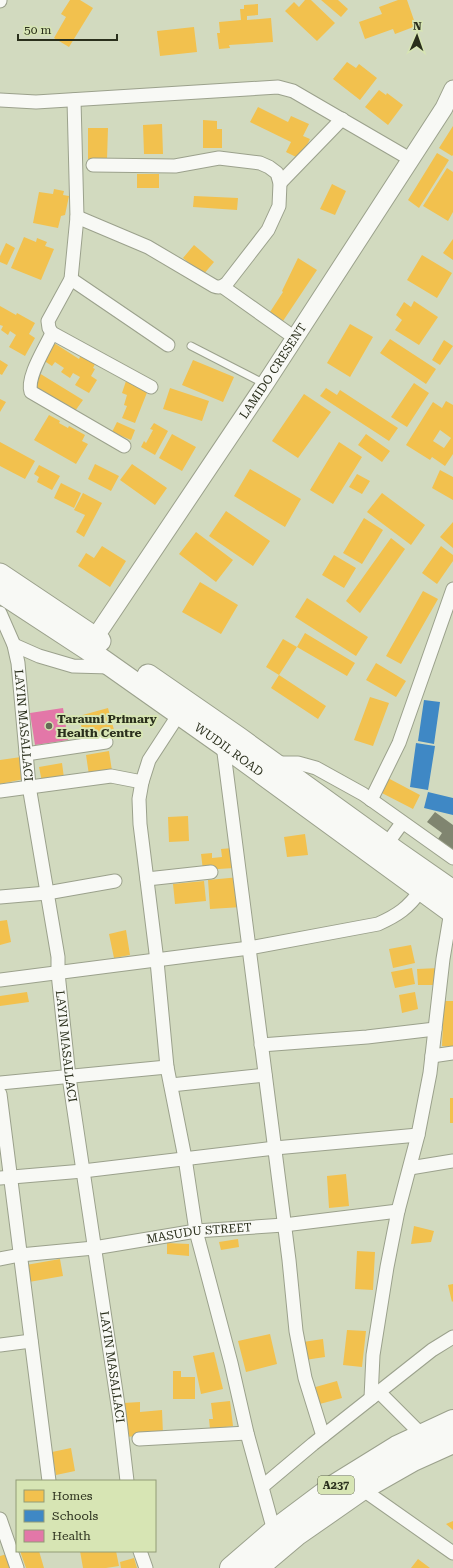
<svg xmlns="http://www.w3.org/2000/svg" width="453" height="1568" viewBox="0 0 453 1568" font-family="'Roboto Serif',serif">
<rect width="100%" height="100%" fill="#d2dabf"/>
<!-- homes -->
<path fill="#f2c14e" fill-rule="evenodd" d="M 70,0 L 80,0 L 93,8 L 69,47 L 54,38 L 66,17 L 61,14 Z
M 305,0 L 311,0 L 335,23 L 317,41 L 285,11 L 294,2 L 299,7 Z
M 321,0 L 338,0 L 348,9 L 341,17 Z
M 398,0 L 407,0 L 416,26 L 395,34 L 393,29 L 365,39 L 359,22 L 382,14 L 379,7 Z
M 258,4 L 258,15 L 247,16 L 247,20 L 271,18 L 273,42 L 229,45 L 230,48 L 219,49 L 217,33 L 220,33 L 219,22 L 241,20 L 240,9 L 244,9 L 244,5 Z
M 194,27 L 197,52 L 160,56 L 157,31 Z
M 347,62 L 356,68 L 359,64 L 377,78 L 360,100 L 333,79 Z
M 379,90 L 386,95 L 387,93 L 403,105 L 388,125 L 365,107 Z
M 258,107 L 288,122 L 291,116 L 309,124 L 303,136 L 310,139 L 300,159 L 286,152 L 291,142 L 250,122 Z
M 203,120 L 217,121 L 217,129 L 222,129 L 222,148 L 203,148 Z
M 162,124 L 163,154 L 144,154 L 143,125 Z
M 453,126 L 453,155 L 452,156 L 439,148 Z
M 88,128 L 108,128 L 107,159 L 88,159 Z
M 437,153 L 449,160 L 419,208 L 408,200 Z
M 447,168 L 453,172 L 453,212 L 448,221 L 423,206 Z
M 137,174 L 159,174 L 159,188 L 137,188 Z
M 332,184 L 346,191 L 335,215 L 320,209 Z
M 54,189 L 64,191 L 63,195 L 69,196 L 65,215 L 61,216 L 58,228 L 33,223 L 39,192 L 53,194 Z
M 194,196 L 238,198 L 237,210 L 193,207 Z
M 24,237 L 36,242 L 37,238 L 47,242 L 45,246 L 54,249 L 41,280 L 11,268 Z
M 453,239 L 453,260 L 443,253 Z
M 6,243 L 15,248 L 7,265 L 0,262 L 0,256 Z
M 194,245 L 214,262 L 203,275 L 183,258 Z
M 422,255 L 452,273 L 437,298 L 407,280 Z
M 298,258 L 317,270 L 283,321 L 270,312 L 283,292 L 282,291 Z
M 414,301 L 438,317 L 419,345 L 395,330 L 402,320 L 396,315 L 404,302 L 411,307 Z
M 0,306 L 16,315 L 17,313 L 35,323 L 29,334 L 35,338 L 25,356 L 9,347 L 16,335 L 10,331 L 8,335 L 1,330 L 3,326 L 0,325 Z
M 350,324 L 373,337 L 350,377 L 327,363 Z
M 390,339 L 436,369 L 426,384 L 380,353 Z
M 444,340 L 453,346 L 440,365 L 432,360 Z
M 54,343 L 79,359 L 81,355 L 95,364 L 93,368 L 95,369 L 91,376 L 97,380 L 89,393 L 75,385 L 80,377 L 73,373 L 70,378 L 61,372 L 64,368 L 55,362 L 52,366 L 43,360 Z
M 0,360 L 8,365 L 2,375 L 0,374 Z
M 193,360 L 234,377 L 223,402 L 182,385 Z
M 39,373 L 83,400 L 75,411 L 32,385 Z
M 126,381 L 148,390 L 135,423 L 122,418 L 127,406 L 124,405 L 127,395 L 122,393 Z
M 414,383 L 429,393 L 407,427 L 391,417 Z
M 170,388 L 209,401 L 202,421 L 163,409 Z
M 326,388 L 337,395 L 340,390 L 398,428 L 389,441 L 320,396 Z
M 304,394 L 331,412 L 298,458 L 272,441 Z
M 0,399 L 6,402 L 0,412 Z
M 446,401 L 453,405 L 453,454 L 445,466 L 432,457 L 430,460 L 406,445 L 433,402 L 442,408 ZM 440,430 L 451,438 L 444,448 L 433,441 Z
M 49,415 L 60,421 L 59,423 L 68,428 L 69,426 L 85,435 L 82,441 L 88,444 L 76,464 L 34,440 Z
M 117,422 L 135,430 L 131,440 L 112,432 Z
M 154,423 L 168,431 L 155,455 L 141,447 L 144,441 L 146,443 L 153,430 L 150,429 Z
M 172,434 L 196,447 L 182,471 L 159,458 Z
M 366,434 L 390,451 L 382,462 L 358,445 Z
M 0,442 L 35,461 L 25,479 L 0,466 Z
M 339,442 L 362,457 L 333,504 L 310,490 Z
M 95,464 L 119,476 L 111,491 L 88,479 Z
M 132,464 L 167,488 L 155,505 L 120,480 Z
M 39,465 L 60,476 L 52,490 L 37,482 L 39,477 L 34,474 Z
M 250,469 L 301,499 L 285,527 L 234,496 Z
M 440,470 L 453,477 L 453,500 L 432,488 Z
M 357,474 L 370,481 L 362,494 L 349,487 Z
M 61,483 L 81,493 L 74,508 L 54,498 Z
M 83,493 L 102,503 L 84,537 L 76,532 L 85,515 L 74,510 Z
M 382,493 L 425,525 L 411,545 L 367,512 Z
M 226,511 L 270,541 L 253,566 L 209,536 Z
M 364,518 L 383,530 L 362,564 L 343,553 Z
M 453,522 L 453,548 L 440,537 Z
M 196,532 L 233,560 L 216,582 L 179,554 Z
M 391,538 L 405,549 L 360,613 L 346,601 Z
M 102,546 L 126,561 L 110,587 L 78,566 L 86,553 L 94,558 Z
M 441,546 L 453,555 L 453,561 L 437,584 L 422,573 Z
M 334,555 L 356,568 L 344,588 L 322,575 Z
M 200,582 L 238,605 L 221,634 L 182,612 Z
M 423,591 L 438,599 L 401,664 L 386,656 Z
M 307,598 L 368,637 L 356,656 L 295,617 Z
M 305,633 L 355,663 L 347,676 L 297,647 Z
M 283,639 L 297,647 L 279,675 L 326,706 L 318,719 L 271,688 L 279,675 L 266,667 Z
M 376,663 L 406,681 L 396,697 L 366,680 Z
M 370,697 L 389,703 L 373,746 L 354,740 Z
M 108,708 L 114,730 L 84,738 L 79,716 Z
M 109,751 L 112,771 L 89,775 L 86,755 Z
M 21,757 L 24,779 L 0,784 L 0,760 Z
M 62,763 L 64,778 L 42,782 L 39,767 Z
M 386,777 L 420,795 L 413,809 L 378,791 Z
M 188,816 L 189,841 L 169,842 L 168,817 Z
M 305,834 L 308,855 L 287,857 L 284,837 Z
M 233,848 L 234,868 L 203,870 L 201,854 L 212,853 L 212,858 L 222,857 L 221,849 Z
M 240,877 L 242,907 L 210,909 L 208,880 Z
M 204,881 L 206,901 L 175,904 L 173,884 Z
M 7,920 L 11,942 L 0,945 L 0,921 Z
M 126,930 L 130,955 L 114,958 L 109,934 Z
M 411,945 L 415,963 L 393,968 L 389,949 Z
M 412,968 L 415,984 L 395,988 L 391,972 Z
M 439,968 L 439,985 L 418,985 L 417,969 Z
M 27,992 L 29,1002 L 0,1006 L 0,996 Z
M 415,992 L 418,1009 L 402,1013 L 399,995 Z
M 444,1001 L 453,1001 L 453,1047 L 442,1046 Z
M 450,1098 L 453,1098 L 453,1123 L 450,1123 Z
M 346,1174 L 349,1206 L 329,1208 L 327,1176 Z
M 414,1226 L 434,1231 L 431,1242 L 411,1244 Z
M 238,1239 L 239,1247 L 221,1250 L 219,1242 Z
M 167,1243 L 189,1244 L 189,1256 L 167,1254 Z
M 357,1251 L 375,1252 L 373,1290 L 355,1289 Z
M 60,1259 L 63,1276 L 29,1282 L 26,1265 Z
M 453,1284 L 453,1301 L 452,1302 L 448,1285 Z
M 347,1330 L 366,1331 L 362,1367 L 343,1365 Z
M 270,1334 L 277,1364 L 246,1372 L 238,1341 Z
M 323,1339 L 325,1357 L 305,1360 L 303,1342 Z
M 214,1352 L 223,1389 L 201,1394 L 193,1356 Z
M 173,1371 L 181,1371 L 181,1377 L 195,1377 L 195,1399 L 173,1399 Z
M 337,1381 L 342,1398 L 316,1405 L 312,1388 Z
M 230,1401 L 233,1426 L 210,1429 L 209,1419 L 213,1419 L 211,1403 Z
M 140,1402 L 140,1412 L 162,1410 L 163,1434 L 125,1437 L 123,1403 Z
M 71,1448 L 75,1471 L 56,1475 L 52,1452 Z
M 453,1521 L 453,1530 L 446,1524 Z
M 20,1551 L 39,1551 L 44,1568 L 26,1568 Z
M 80,1551 L 116,1551 L 119,1566 L 106,1568 L 83,1568 Z
M 7,1554 L 12,1568 L 0,1568 L 0,1556 Z
M 134,1558 L 137,1568 L 121,1568 L 120,1562 Z
M 418,1559 L 430,1568 L 411,1568 Z"/>
<!-- schools -->
<path fill="#3f88c5" d="M 424,700 L 440,702 L 434,744 L 418,741 Z
M 416,743 L 435,746 L 428,790 L 410,787 Z
M 428,792 L 453,798 L 453,815 L 424,808 Z"/>
<!-- health -->
<path fill="#e377a8" d="M 63,708 L 68,740 L 35,745 L 30,713 Z"/>
<!-- building -->
<path fill="#808570" d="M 435,812 L 453,825 L 453,850 L 438,839 L 442,833 L 427,822 Z"/>
<g fill="none" stroke-linecap="round" stroke-linejoin="round">
<defs>
<path id="service" d="M 191,346 L 265,384"/>
<g id="minor">
<path d="M 0,1 L 0,0"/>
<path d="M 0,100 L 36,102 L 278,87 L 293,91 L 410,159"/>
<path d="M 74,100 L 77,217 L 71,279 L 48,321 L 49,328 L 52,333 L 151,387"/>
<path d="M 280,183 L 342,119"/>
<path d="M 77,217 L 148,247 L 214,286 C 219,288 222,287 227,283 L 268,230 L 279,206 L 280,183 L 277,173 L 269,167 L 260,163 L 219,158 L 175,166 L 93,165"/>
<path d="M 71,279 L 168,345"/>
<path d="M 223,287 L 295,338"/>
<path d="M 52,333 C 46,347 26,377 31,392 L 124,446"/>
<path id="s1" d="M 0,613 L 14,645 L 18,663 L 29,786 L 58,957 L 58,973 L 69,1077 L 119,1412 L 127,1481"/>
<path d="M 14,645 L 39,656 L 73,666 L 110,667"/>
<path d="M 179,714 L 149,760 L 142,782 L 139,799 L 140,824 L 157,961 L 167,1067 L 185,1158 L 196,1231 L 231,1363 L 247,1433 L 274,1531"/>
<path d="M 223,745 L 289,1260 L 296,1331 L 305,1378 L 323,1436"/>
<path d="M 26,754 L 106,742"/>
<path d="M 274,763 L 298,763 L 316,768 L 363,794 L 453,858"/>
<path d="M 0,791 L 111,776 L 142,782"/>
<path d="M 371,800 L 399,743 L 453,589"/>
<path d="M 386,845 L 402,823"/>
<path d="M 147,879 L 211,872"/>
<path d="M 0,897 L 47,893 L 115,881"/>
<path d="M 0,980 L 249,948 L 378,924 C 398,915 408,908 421,890"/>
<path d="M 261,1045 L 367,1037 L 435,1029"/>
<path d="M 432,1056 L 453,1053"/>
<path d="M 0,1083 L 167,1067"/>
<path d="M 171,1085 L 265,1075"/>
<path d="M 0,1094 L 49,1481"/>
<path d="M 410,1168 L 453,1161"/>
<path d="M 0,1178 L 83,1171 L 275,1148 L 418,1135"/>
<path id="s2" d="M 0,1259 L 20,1255 L 94,1248 L 196,1231 L 284,1225 L 398,1211"/>
<path d="M 0,1345 L 31,1341"/>
<path d="M 379,1392 L 422,1435"/>
<path d="M 371,1398 L 373,1355 L 387,1267 L 398,1211 L 418,1135 L 430,1073 L 443,959 L 451,911"/>
<path d="M 139,1439 L 247,1433"/>
<path d="M 263,1486 L 313,1444 L 432,1350 L 453,1337"/>
<path d="M 362,1489 L 453,1553"/>
<path d="M 0,1519 L 17,1568"/>
<path d="M 140,1551 L 146,1568"/>
</g>
<g id="tertiary">
<path id="s3" d="M 88,648 L 265,384 L 444,108 L 453,89"/>
</g>
<g id="primary">
<path d="M 0,574 L 100,641"/>
<path id="s4" d="M 0,592 L 87,649 L 223,745 L 453,913"/>
<path d="M 148,675 L 239,738 L 397,852 L 453,891"/>
</g>
<path id="trunk" d="M 231,1568 L 274,1531 L 334,1486 L 397,1447 L 453,1421
M 257,1568 L 296,1535 L 362,1489 L 413,1460 L 453,1442"/>
</defs>
<!-- service casing -->
<use href="#service" stroke="#9ba18c" stroke-width="9"/>
<!-- minor casing -->
<use href="#minor" stroke="#9ba18c" stroke-width="15"/>
<!-- tertiary casing -->
<use href="#tertiary" stroke="#9ba18c" stroke-width="19"/>
<!-- primary casing -->
<use href="#primary" stroke="#9ba18c" stroke-width="23"/>
<!-- trunk casing -->
<use href="#trunk" stroke="#9ba18c" stroke-width="24"/>
<!-- service -->
<use href="#service" stroke="#f8f9f5" stroke-width="7"/>
<!-- minor -->
<use href="#minor" stroke="#f8f9f5" stroke-width="13"/>
<!-- tertiary -->
<use href="#tertiary" stroke="#f8f9f5" stroke-width="17"/>
<!-- primary -->
<use href="#primary" stroke="#f8f9f5" stroke-width="21"/>
<!-- trunk -->
<use href="#trunk" stroke="#f8f9f5" stroke-width="22"/>
</g>
<!-- markers -->
<circle fill="#656b55" stroke="#d7e5b4" stroke-width="1.5" cx="49" cy="726" r="4"/>
<g text-anchor="middle" stroke-width="4" stroke-linejoin="round" paint-order="stroke">
<!-- shield labels -->
<rect fill="#d7e5b4" stroke="#5e664a" stroke-width="1" x="318" y="1476" width="36" height="18" rx="3"/>
<g font-size="11" font-weight="bold" fill="#2a2f1c">
<text x="336" y="1489">A237</text>
</g>
<!-- street labels -->
<g font-size="12" fill="#2a2f1c" stroke="#d7e5b4">
<text dy="4" stroke="none"><textPath href="#s3" startOffset="333">LAMIDO CRESENT</textPath></text>
<text dy="4" stroke="none"><textPath href="#s1" startOffset="116">LAYIN MASALLACI</textPath></text>
<text dy="4" stroke="none"><textPath href="#s4" startOffset="278">WUDIL ROAD</textPath></text>
<text dy="4" stroke="none"><textPath href="#s1" startOffset="440">LAYIN MASALLACI</textPath></text>
<text dy="4" stroke="none"><textPath href="#s2" startOffset="201">MASUDU STREET</textPath></text>
<text dy="4" stroke="none"><textPath href="#s1" startOffset="764">LAYIN MASALLACI</textPath></text>
</g>
<!-- poi labels -->
<g font-size="12" font-weight="bold" fill="#2a2f1c" stroke="#d7e5b4" text-anchor="start">
<text x="57" y="723">Tarauni Primary<tspan x="57" dy="14">Health Centre</tspan></text>
</g>
</g>
<!-- legend -->
<rect x="16" y="1480" width="140" height="72" fill="#d7e5b4" stroke="#929c77"/>
<rect x="24" y="1490" width="20" height="12" fill="#f2c14e" stroke="#929c77"/>
<text x="52" y="1500" font-size="12" fill="#2a2f1c">Homes</text>
<rect x="24" y="1510" width="20" height="12" fill="#3f88c5" stroke="#929c77"/>
<text x="52" y="1520" font-size="12" fill="#2a2f1c">Schools</text>
<rect x="24" y="1530" width="20" height="12" fill="#e377a8" stroke="#929c77"/>
<text x="52" y="1540" font-size="12" fill="#2a2f1c">Health</text>
<!-- north arrow -->
<g transform="translate(417 36) rotate(2)" stroke="#d7e5b4" stroke-width="3" paint-order="stroke">
<path d="M0-3L7 15L0 10L-7 15Z" fill="#2a2f1c"/>
<text y="-6" font-size="11" font-weight="bold" text-anchor="middle" fill="#2a2f1c">N</text>
</g>
<!-- scale -->
<path d="M18 34v6h99v-6" fill="none" stroke="#2a2f1c" stroke-width="2"/>
<text x="24" y="34" font-size="12" fill="#2a2f1c" stroke="#d7e5b4" stroke-width="3" paint-order="stroke">50 m</text>
</svg>
